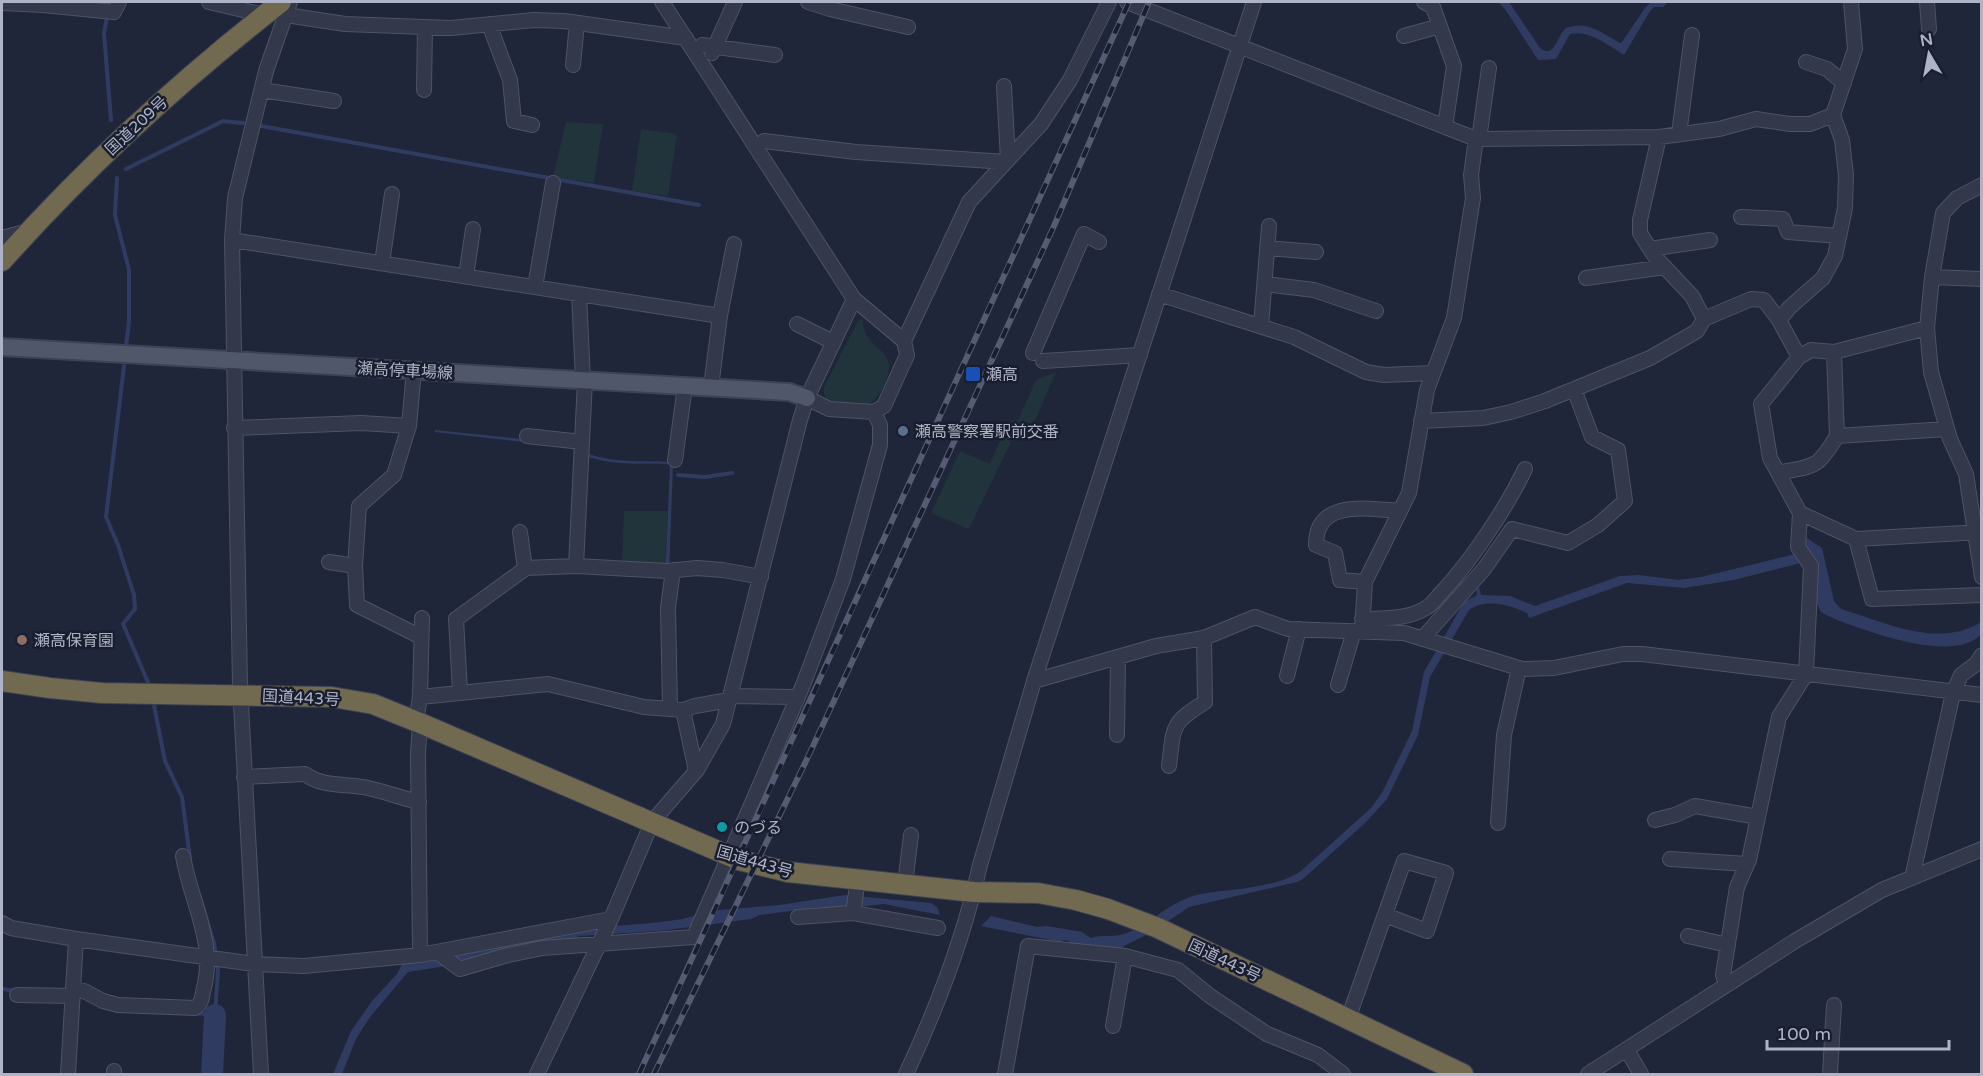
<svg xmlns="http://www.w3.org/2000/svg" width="1983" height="1076" viewBox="0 0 1983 1076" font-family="'Varela Round','Noto Sans JP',sans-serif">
<rect width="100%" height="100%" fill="#1f263a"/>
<!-- green -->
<path fill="#21333b" d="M 566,122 L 603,124 L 594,183 L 553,177 Z
M 641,129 L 677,134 L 668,196 L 632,191 Z
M 859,319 L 863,320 C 862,345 890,349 889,367 C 889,377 879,399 870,403 C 863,406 834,404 828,400 C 824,396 823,393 824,387 Z
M 1056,372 L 1028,437 L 1011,442 L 969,529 L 931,513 L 960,451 L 990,464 L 1008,421 L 1018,420 L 1036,380 Z
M 624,511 L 668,511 L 666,567 L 622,564 Z"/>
<!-- water -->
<path fill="#303b61" d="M 1498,2 L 1509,2 L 1540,48 C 1555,60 1557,35 1566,28 C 1566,28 1574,26 1575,26 C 1590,23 1607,36 1620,43 L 1622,42 L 1645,8 L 1651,2 L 1668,2 L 1663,7 L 1654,7 L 1650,11 L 1624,55 C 1607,45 1590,30 1570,34 L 1556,59 L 1538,60 L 1505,9 Z
M 435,430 L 571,444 C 598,465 639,460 671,462 L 673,465 L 666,656 L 662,655 L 670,464 C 637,463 596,467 569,447 L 435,432 Z
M 1805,537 L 1822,548 L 1834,601 L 1841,609 C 1884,622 1939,649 1981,622 L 1981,634 C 1954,665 1863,630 1830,617 L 1821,612 L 1816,601 L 1814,558 L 1811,556 L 1805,562 L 1734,580 L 1684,588 L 1627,583 L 1529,618 L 1527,613 C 1510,605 1486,598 1469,610 L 1430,677 L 1418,735 L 1387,799 L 1365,823 L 1303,879 L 1297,882 L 1189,907 L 1152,932 L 1124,946 L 1121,950 L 1069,943 L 1069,941 L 1063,940 L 1061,942 L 981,926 L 991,916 L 1037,927 L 1047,926 L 1082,932 L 1091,938 C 1103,934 1115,938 1127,933 C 1151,923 1171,901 1197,895 C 1229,888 1273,890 1301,871 L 1371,808 L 1383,791 L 1412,731 L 1424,672 L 1464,602 L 1477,595 L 1474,581 L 1477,581 L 1481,595 L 1510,596 L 1535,606 L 1620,576 L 1639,575 L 1679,580 L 1701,577 L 1795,554 Z
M 845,895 L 931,903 L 937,907 L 940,915 L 884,904 L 857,907 L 836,906 L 834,908 L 821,907 L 760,915 L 751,919 L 660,931 L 578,936 L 577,941 L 575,942 L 573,939 C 536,943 501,950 464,960 L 464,963 L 408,972 L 370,1017 L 356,1039 L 342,1074 L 333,1074 L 351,1031 L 372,1001 L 397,974 L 402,964 L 588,928 L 652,923 L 683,919 L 708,911 L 779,905 Z"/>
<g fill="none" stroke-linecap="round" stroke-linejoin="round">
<!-- stream -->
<path stroke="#303b61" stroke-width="4" d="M 110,2 L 104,33 L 111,120
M 261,126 L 699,205
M 126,169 L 223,121 L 243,123
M 117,178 L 115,215 L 129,270 L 129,322 L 126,346
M 124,366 L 106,517 L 118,545 L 134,595 L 135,609 L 123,624 L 150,687
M 678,475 L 705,477 L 732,473
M 153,700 L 165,761 L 182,797 L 190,858
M 2,989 L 16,991
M 196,1013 L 215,1015 L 218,970 L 214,943 L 200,897"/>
<!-- river -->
<path stroke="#303b61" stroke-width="22" d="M 212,1074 L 215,1015"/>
<defs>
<path id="minor" d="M 209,2 L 264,15
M 662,2 L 854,299 L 904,341 L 907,355 L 884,406 L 874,412 L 829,409 L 807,398
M 808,2 L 830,9 L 908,27
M 1127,2 L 1476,139 L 1659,137 L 1719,129 L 1756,119 L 1790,124 L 1810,124 L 1833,115
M 1424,2 L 1433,7 L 1454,66 L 1445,127
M 1927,2 L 1929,29
M 2,3 L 43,5 L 114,12 L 119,2
M 286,15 L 345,24 L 451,28 L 534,20 L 564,21 L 686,38
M 489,24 L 510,80 L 514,121 L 532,125
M 1404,36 L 1440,26
M 702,45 L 775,55
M 712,53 L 735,2
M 1806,62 L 1827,69 L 1844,83
M 573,65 L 577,23
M 1004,86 L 1008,160
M 262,90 L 334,101
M 424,90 L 425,27
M 1679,134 L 1692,35
M 1479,139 L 1489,68
M 764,141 L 856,152 L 1006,162
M 1982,185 L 1957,198 L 1943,213 L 1932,277 L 1927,328 L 1931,372 L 1950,439 L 1966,474 L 1982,577
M 1741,217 L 1783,219 L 1788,232 L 1839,236
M 2,238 L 28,231
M 232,240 L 720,316
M 1268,248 L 1316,252
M 1650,249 L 1710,240
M 382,263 L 392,194
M 466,276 L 473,229
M 1932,277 L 1982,279
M 1586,278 L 1665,267
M 1265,284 L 1314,290 L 1376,311
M 535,287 L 553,183
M 579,294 L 583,380
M 1159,294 L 1294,337 L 1366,372 L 1384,375 L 1433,373
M 1704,319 L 1751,299 L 1764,300 L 1779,320
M 797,324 L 833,342
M 1261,326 L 1269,226
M 904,341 L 969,202 L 1041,124 L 1070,80 L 1109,2
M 1834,352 L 1837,436 L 1947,429
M 1033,353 L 1084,234 L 1099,242
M 1799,357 L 1811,350 L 1834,352 L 1927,328
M 1043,361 L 1140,355
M 711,387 L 720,316 L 734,244
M 1421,421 L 1483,418 L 1511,412 L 1545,401 L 1650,358 L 1697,331 L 1704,319 L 1692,296 L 1656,258 L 1650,249 L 1640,233 L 1640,220 L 1659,137
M 234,428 L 361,423 L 409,426
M 527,436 L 582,442
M 675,460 L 685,386
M 1778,473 C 1816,465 1816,470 1837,436
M 1800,513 L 1856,539 L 1982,532
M 520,532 L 525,569
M 1856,539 L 1872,599 L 1982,595
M 329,562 L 355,566 L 357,605 L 421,637
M 355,566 L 359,506 L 394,475 L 409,426 L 414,370
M 576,566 L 585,380
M 1365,582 L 1340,580 L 1335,553 L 1316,545 C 1316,498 1369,509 1400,511
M 1362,619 C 1384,618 1406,620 1426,608 C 1432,605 1437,597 1442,592 C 1471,561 1507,507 1525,469
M 1362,631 L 1365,582 L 1409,493 L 1427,390 L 1454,318 L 1473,198 L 1471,175 L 1476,139
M 1422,639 L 1484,569 L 1512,529 L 1568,543 L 1598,525 L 1625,501 L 1618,450 L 1592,437 L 1574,389
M 1287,676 L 1299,629
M 1034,681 L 1156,646 L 1204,638 L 1255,617 L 1288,629 L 1404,633 L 1522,669 L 1554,668 L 1623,654 L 1642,654 L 1982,695
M 1338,685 L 1354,631
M 460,692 L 456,619 L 526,568 L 576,566 L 667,571 L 697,568 L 723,570 L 761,577
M 730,696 L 797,697
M 420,697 L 548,684 L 644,707 L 683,710 L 695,706 L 729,700
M 670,708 L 668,608 L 673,570
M 683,710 L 696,771
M 416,721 L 420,697 L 422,618
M 1117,735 L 1118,657
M 1169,766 C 1174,726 1170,724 1205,702 L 1204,638
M 244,777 L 305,774 C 324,788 346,783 368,788 C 386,792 401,798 419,802
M 1655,820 L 1675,815 L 1695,806 L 1758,817
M 1498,823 L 1504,735 L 1519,668
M 1670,859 L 1747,864
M 1912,878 L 1953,693 L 1961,675 L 1976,664 L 1982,655
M 905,884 L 911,835
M 853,913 L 938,928
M 798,917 L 853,913 L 858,879
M 2,923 L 11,928 L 76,939 L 254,964 L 304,966 L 420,955 L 611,919
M 1688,936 L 1728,945
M 437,952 L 460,969 L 504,956 L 542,948 L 694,937 L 803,685 L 843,579 L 880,445 L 880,425 L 874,412
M 420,955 L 418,753 L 420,723
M 1125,956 L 1178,970 L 1210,996 L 1267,1034 L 1318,1055 L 1343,1074
M 1726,984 L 1723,975 L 1737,887 L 1749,860 L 1779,717 L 1806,674 L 1811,566 L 1798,547 L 1800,513 L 1770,458 L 1761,404 L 1799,357 L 1779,320 L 1790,307 L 1823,278 L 1835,256 L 1845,208 L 1846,175 L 1842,140 L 1833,115 L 1855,49 L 1851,2
M 73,989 L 84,991 L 103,1001 L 118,1005 L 195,1008 C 201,1004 202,999 203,992 C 217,942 191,904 183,856
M 17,995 L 73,996
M 1348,1019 L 1404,861 L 1446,873 L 1427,931 L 1385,915
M 1627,1050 L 1641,1074
M 68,1074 L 76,939
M 114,1074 L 114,1071
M 261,1074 L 240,686 L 232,240 L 235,198 L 266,71 L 290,2
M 537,1074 L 611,919 L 652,822 L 697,770 L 723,724 L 800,420 L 807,398 L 854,299
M 906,1074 C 937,1008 964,937 980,865 L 1034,681 L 1254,2
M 1005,1074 L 1028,946 L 1125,956 L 1113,1026
M 1588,1074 L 1795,941 L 1882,890 L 1982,849
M 1830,1074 L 1834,1005"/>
<path id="major" d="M 2,347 L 789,392 L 807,398"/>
<path id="highway" d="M 2,261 C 87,166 181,80 281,2
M 2,681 L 50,688 L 102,693 L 332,697 L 373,704 L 420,723 L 739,860 L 788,872 L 974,892 L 1038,893 L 1076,900 L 1108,909 L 1158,928 L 1463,1074"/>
</defs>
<!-- minor casing -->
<use href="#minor" stroke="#4e5365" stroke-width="16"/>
<!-- major casing -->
<use href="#major" stroke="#3d4254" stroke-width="20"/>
<!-- highway casing -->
<use href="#highway" stroke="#3b4052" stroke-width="22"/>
<!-- minor -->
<use href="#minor" stroke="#33384a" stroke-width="14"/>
<!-- major -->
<use href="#major" stroke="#51576b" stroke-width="16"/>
<!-- highway -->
<use href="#highway" stroke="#716a50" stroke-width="20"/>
<defs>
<path id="rail" d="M 639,1074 C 804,718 965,359 1129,2
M 654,1074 L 807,759 L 1054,226 L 1149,2"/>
</defs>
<!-- rail casing -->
<use href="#rail" stroke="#555b72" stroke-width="6"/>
<!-- rail -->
<use href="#rail" stroke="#191e2f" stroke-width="4" stroke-dasharray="11" stroke-linecap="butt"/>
</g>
<!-- markers -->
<rect fill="#1a4fb4" stroke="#191e2f" stroke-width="2" x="965" y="366" width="16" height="16" rx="3"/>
<circle fill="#5c6f8a" stroke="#191e2f" stroke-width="2" cx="903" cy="431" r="6"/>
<circle fill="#8d6e63" stroke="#191e2f" stroke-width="2" cx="22" cy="640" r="6"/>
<circle fill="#0f9aa8" stroke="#191e2f" stroke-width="2" cx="722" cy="827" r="6"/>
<g text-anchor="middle" stroke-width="5" stroke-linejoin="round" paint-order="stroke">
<!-- street labels -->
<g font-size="16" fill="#aeb3c7" stroke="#191e2f">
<text transform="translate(136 125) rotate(-43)" y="6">国道209号</text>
<text transform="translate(405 370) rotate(3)" y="6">瀬高停車場線</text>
<text transform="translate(301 697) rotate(3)" y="6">国道443号</text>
<text transform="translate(755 861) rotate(16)" y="6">国道443号</text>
<text transform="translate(1225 960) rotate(25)" y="6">国道443号</text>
</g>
<!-- poi labels -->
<g font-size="16" fill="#aeb3c7" stroke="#191e2f" text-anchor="start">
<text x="986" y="380">瀬高</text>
<text x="915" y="437">瀬高警察署駅前交番</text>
<text x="34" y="646">瀬高保育園</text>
<text x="734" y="833">のづる</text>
</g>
</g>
<!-- border -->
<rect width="1983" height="1076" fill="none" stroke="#aeb3c7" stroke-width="6"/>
<!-- north arrow -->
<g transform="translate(1929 54) rotate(350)" stroke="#191e2f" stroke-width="4.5" paint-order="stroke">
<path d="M0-4.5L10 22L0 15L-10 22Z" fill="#aeb3c7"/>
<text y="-9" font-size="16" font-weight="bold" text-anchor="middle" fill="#aeb3c7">N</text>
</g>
<!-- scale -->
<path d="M1767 1040v9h182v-9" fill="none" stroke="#aeb3c7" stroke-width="3"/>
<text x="1776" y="1040" font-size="18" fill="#aeb3c7" stroke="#191e2f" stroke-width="4.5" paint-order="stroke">100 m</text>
</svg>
